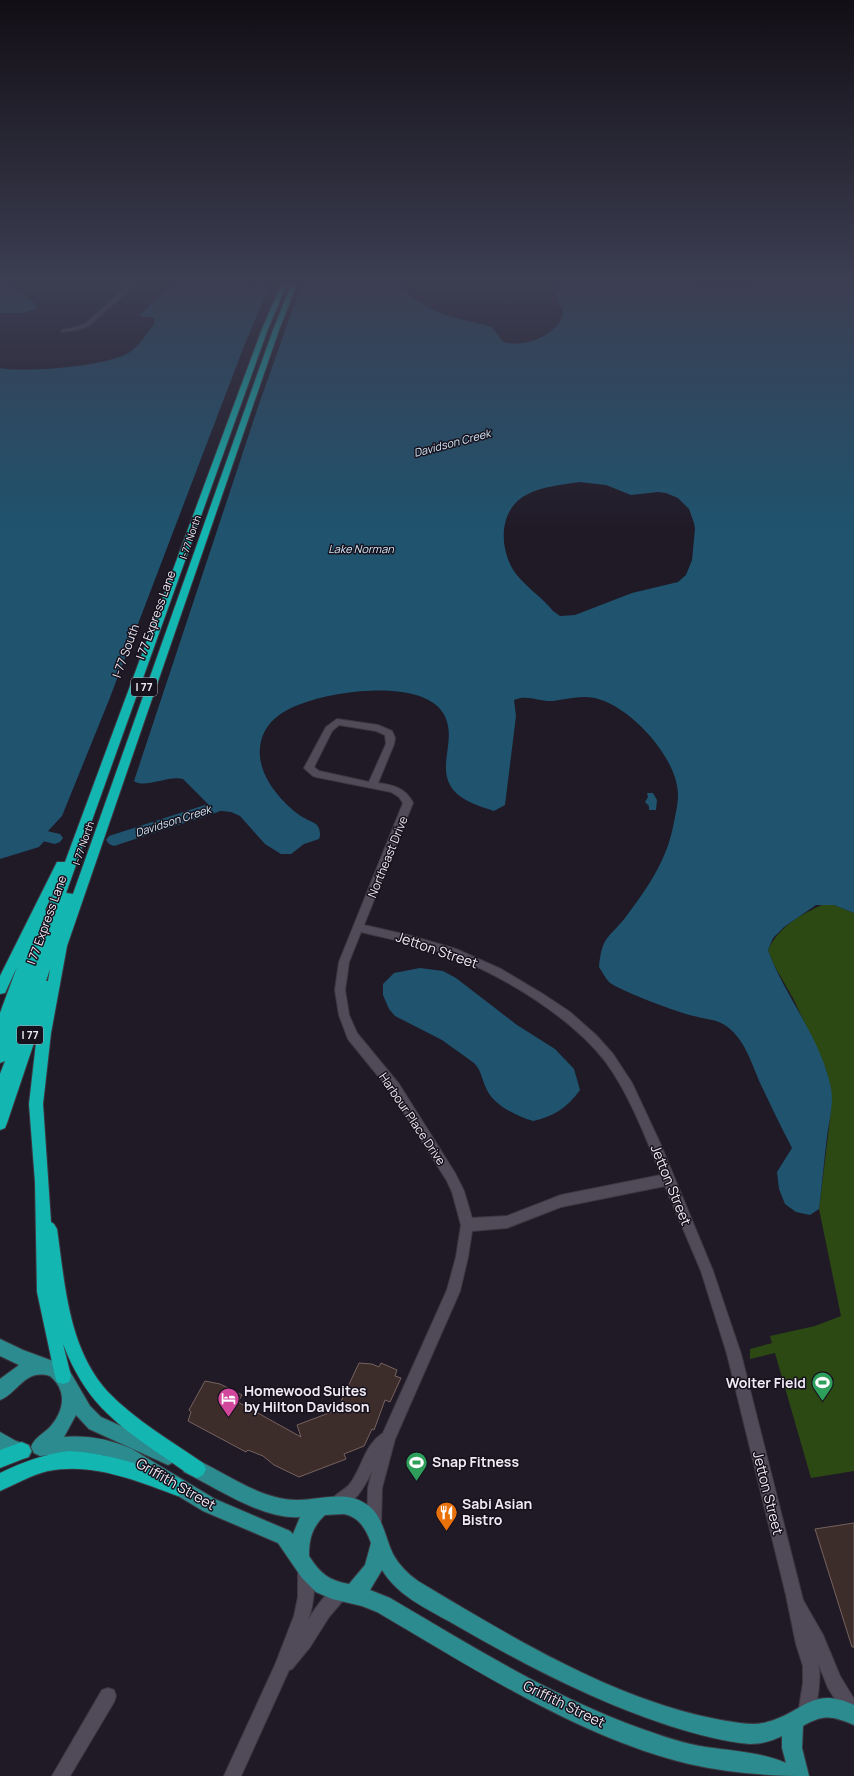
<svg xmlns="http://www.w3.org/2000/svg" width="854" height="1776" viewBox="0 0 854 1776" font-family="Manrope,sans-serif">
<rect width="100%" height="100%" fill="#201a27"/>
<!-- green -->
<path fill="#2c4813" d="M 824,904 L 834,905 L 854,913 L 854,1471 L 811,1478 L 775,1353 L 750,1359 L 750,1349 L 772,1343 L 770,1336 L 815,1326 L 841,1316 L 819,1209 L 831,1111 L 831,1090 L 826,1070 L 794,1000 L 774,965 L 768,950 C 779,926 802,914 824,904 Z"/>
<!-- water -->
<path fill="#1f536e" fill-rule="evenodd" d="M 0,282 L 6,282 L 34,303 L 37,307 L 36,309 L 22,313 L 0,313 Z
M 173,282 L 271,282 L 244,346 L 109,700 L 62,816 L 48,831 L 47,838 L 39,847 L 0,859 L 0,368 C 25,373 110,366 130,352 C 139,346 147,333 154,324 L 155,318 L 139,316 Z
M 303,282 L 400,282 C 408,301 440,314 460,319 C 471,322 482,323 493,328 L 502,341 C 520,350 561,335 563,312 L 550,282 L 692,282 L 706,287 L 762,283 L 854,282 L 854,913 L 834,905 L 816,905 L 784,927 L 773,938 L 768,950 C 785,997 821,1038 831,1088 C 834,1104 829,1121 827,1137 C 824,1161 822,1185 819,1209 L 810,1215 L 796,1212 L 785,1204 L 779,1189 L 777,1172 L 792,1148 C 781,1127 771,1106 761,1085 C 751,1063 745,1037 723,1024 C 714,1019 703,1019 694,1016 C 679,1013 618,990 609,982 C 605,978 602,971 599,967 C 602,936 608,939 625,918 C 646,890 666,862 673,827 C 675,817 678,805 678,794 C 677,757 630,706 595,698 C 580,695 567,699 553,701 C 539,702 528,694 514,700 L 516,716 L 505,805 L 494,811 C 479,806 458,800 450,785 C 440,767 452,745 448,726 C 440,677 346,690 313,700 C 290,707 268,716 261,741 C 254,770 277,798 298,814 C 304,819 312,821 317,825 C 320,829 321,835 319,839 L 304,844 L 291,854 L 281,854 L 265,844 L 240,816 L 231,812 L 214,810 L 183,779 C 168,775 145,789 134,781 L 258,407 L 287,325 ZM 579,482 L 606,485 L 631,495 L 658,492 L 666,493 L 678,498 L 689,509 L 694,523 L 695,529 L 692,560 L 686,575 L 678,582 L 632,593 L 575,615 L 560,616 L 553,611 C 543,598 527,588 516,574 C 498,550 498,508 528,494 C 543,486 562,485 579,482 Z
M 647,793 L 653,793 L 657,800 L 656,810 L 649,810 L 649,806 L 645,802 L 648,797 Z
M 420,968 L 443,971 L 456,978 L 517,1025 L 555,1049 L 574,1069 L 580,1090 C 568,1107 553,1117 533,1121 C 516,1116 493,1105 486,1088 C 482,1079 481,1070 474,1063 L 442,1040 L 395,1016 L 389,1009 L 383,995 L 383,984 L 394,973 Z"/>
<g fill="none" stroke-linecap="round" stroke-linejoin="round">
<!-- river -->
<path fill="#1f536e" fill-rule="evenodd" d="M 230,790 L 235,791 L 237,795 L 232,803 L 218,812 L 114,846 L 109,844 L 106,840 L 109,836 L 208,804 L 225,791 Z
M 41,817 L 46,819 L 49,823 L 47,831 L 60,834 L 63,838 L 60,842 L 55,844 L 34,839 C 30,833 32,825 36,819 Z"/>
</g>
<!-- building -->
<path fill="#3d2d2a" stroke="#75625e" d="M 359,1363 L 372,1364 L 379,1367 L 381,1363 L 397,1370 L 395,1376 L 401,1378 L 390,1402 L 385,1400 L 374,1430 L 372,1429 L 364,1446 L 344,1454 L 346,1459 L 299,1477 L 274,1465 L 263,1456 L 248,1450 L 246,1452 L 188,1421 L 191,1412 L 189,1410 L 205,1381 L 220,1384 L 242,1395 L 238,1402 L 301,1437 L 297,1425 L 337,1410 Z
M 854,1523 L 854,1647 L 852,1647 L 815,1529 Z"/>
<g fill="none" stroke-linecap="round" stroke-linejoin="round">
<defs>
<path id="minor" d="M 132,282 L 138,282 L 90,325 L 81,329 L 62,332 L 62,330 L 77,327 L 86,323 Z
M 337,719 L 378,725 L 392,731 L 395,738 L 394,744 L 378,783 C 393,785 406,788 413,803 L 364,925 L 412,936 L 456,949 L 501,969 L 543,994 L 570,1012 L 596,1035 L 613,1054 L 632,1083 L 660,1143 L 713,1271 L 741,1354 L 803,1600 L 823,1635 L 840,1676 L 854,1699 L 854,1722 L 848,1720 L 828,1688 L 818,1663 C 822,1676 817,1707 812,1720 L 806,1722 L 800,1720 L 798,1714 L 803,1683 L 803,1666 L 796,1644 L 786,1595 L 727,1354 L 701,1271 L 665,1186 L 561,1207 L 507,1228 L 472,1231 L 468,1257 L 460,1291 L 395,1439 L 382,1488 L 381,1525 L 379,1530 L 374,1532 L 369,1530 L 367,1525 L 368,1488 L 372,1471 C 364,1488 355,1504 336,1511 L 331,1509 L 329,1504 C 332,1495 342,1492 349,1485 C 362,1469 364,1445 383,1433 L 447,1290 L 456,1257 L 461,1225 L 452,1192 L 447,1181 L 391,1092 L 348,1039 L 339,1015 L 335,990 L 339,962 L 403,803 L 399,797 L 391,792 L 316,777 L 313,776 L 304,768 L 326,727 ZM 339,725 L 376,731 L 385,735 L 386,744 L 369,782 L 319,771 L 314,767 L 332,731 ZM 361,932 C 390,939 420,945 449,955 C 502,975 570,1016 605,1061 C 630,1095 645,1136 661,1175 L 561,1195 L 507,1216 L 472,1218 L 464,1191 L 455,1173 L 399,1084 L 357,1033 L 349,1015 L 345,990 L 349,962 Z
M 306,1560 L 311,1563 C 317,1577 314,1605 308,1620 C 316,1607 327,1590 341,1584 L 346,1587 L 349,1592 L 346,1597 L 329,1617 L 310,1647 L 292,1669 L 289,1670 L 241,1776 L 224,1776 L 275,1665 L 294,1616 L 298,1597 L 298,1568 L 301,1563 Z
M 108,1688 L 114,1690 L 116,1696 L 114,1702 L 70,1776 L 52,1776 L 102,1690 Z"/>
<path id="major" d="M 0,1339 L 23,1350 L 61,1364 L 69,1370 L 90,1406 L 101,1417 L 174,1450 L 177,1456 L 174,1462 L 168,1465 L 89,1429 L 76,1415 L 64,1437 C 88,1435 109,1439 132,1449 L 215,1499 L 290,1531 L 293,1534 L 300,1517 C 263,1520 217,1488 184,1472 L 181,1466 L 184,1460 L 190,1457 C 224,1471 259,1500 297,1500 C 321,1500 345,1490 366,1504 C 383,1514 385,1538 393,1554 C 399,1565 408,1574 418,1581 C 515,1639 626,1708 740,1723 C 749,1724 758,1725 767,1722 C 803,1713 812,1685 854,1705 L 854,1725 C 832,1716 824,1714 803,1726 L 802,1748 L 809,1776 C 769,1776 728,1773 689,1764 C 580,1738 473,1668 377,1612 L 362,1606 L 332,1599 L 316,1592 L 302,1578 L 278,1543 L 203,1511 L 120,1461 C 94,1450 67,1454 40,1456 L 34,1453 L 31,1447 C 34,1438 43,1434 50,1427 C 64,1411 68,1391 50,1376 C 25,1368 18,1393 0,1400 L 0,1379 L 19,1365 L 0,1356 ZM 344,1514 C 359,1517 366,1529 371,1543 L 365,1565 L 349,1584 C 328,1580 321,1574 309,1556 C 309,1539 312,1527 325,1515 ZM 382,1570 C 399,1598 432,1611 459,1627 C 527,1666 596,1702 670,1726 C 696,1734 724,1742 750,1744 C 762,1744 772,1741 782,1736 L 782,1748 L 786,1763 C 760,1752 733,1751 706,1747 C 685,1744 665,1737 645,1730 C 554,1698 472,1646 390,1598 L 370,1590 Z
M 0,1432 L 16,1441 L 29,1445 L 32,1451 L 29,1457 C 19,1461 9,1457 0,1451 Z"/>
<path id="highway" d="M 282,282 L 288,282 L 268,329 L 66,893 L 73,894 L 273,330 L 292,282 L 298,282 L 279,330 L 67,946 L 51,1033 L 43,1104 L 51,1222 L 54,1224 L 57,1229 C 65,1284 68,1348 108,1392 C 135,1420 171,1441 203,1463 L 206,1469 L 203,1475 L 197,1478 C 183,1472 171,1461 158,1453 C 111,1420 85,1400 63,1344 L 71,1376 L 69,1382 L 63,1384 L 57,1382 L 55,1376 L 37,1292 L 35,1182 L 29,1104 L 37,1034 L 7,1123 L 5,1128 L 0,1130 L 0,1074 L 5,1061 L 0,1063 L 0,1013 L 17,967 L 5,993 L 0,994 L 0,976 L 57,862 L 65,862 L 262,329 ZM 55,889 L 47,911 L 45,910 ZM 50,969 L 48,981 L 46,981 Z
M 22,1442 L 28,1445 L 31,1451 L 28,1457 L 0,1468 L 0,1450 Z
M 69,1451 C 109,1453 147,1466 184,1481 L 187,1487 L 184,1493 L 178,1496 C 137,1481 93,1462 48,1471 C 31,1475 16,1484 0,1491 L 0,1473 C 23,1462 44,1454 69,1451 Z"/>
</defs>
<!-- minor casing -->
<use href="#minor" stroke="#3c3841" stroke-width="2"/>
<!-- major casing -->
<use href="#major" stroke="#3c3841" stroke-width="2"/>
<!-- highway casing -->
<use href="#highway" stroke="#3c3841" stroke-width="2"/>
<!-- minor -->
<use href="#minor" fill="#514b59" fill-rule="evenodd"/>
<!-- major -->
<use href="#major" fill="#2c8b8e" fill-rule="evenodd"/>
<!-- highway -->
<use href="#highway" fill="#14b6b2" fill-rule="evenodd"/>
</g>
<!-- sky -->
<linearGradient id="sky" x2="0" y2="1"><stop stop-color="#120e15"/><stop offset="0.53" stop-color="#3c3e52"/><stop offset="1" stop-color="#3c3e52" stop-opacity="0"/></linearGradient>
<rect width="854" height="531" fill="url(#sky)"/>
<!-- icons -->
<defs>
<symbol id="stadium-pin" viewBox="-11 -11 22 30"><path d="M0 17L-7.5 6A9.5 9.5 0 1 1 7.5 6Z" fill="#2e9e5b" stroke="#17111d"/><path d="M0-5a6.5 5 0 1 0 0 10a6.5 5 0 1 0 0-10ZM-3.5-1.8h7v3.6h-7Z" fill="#fff"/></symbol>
<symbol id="hotel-pin" viewBox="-11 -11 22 30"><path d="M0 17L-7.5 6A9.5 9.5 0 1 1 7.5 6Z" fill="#d1479c" stroke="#17111d"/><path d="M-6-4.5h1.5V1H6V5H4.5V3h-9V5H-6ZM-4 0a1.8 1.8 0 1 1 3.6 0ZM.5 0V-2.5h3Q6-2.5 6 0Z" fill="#fff"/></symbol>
<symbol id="restaurant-pin" viewBox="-11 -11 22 30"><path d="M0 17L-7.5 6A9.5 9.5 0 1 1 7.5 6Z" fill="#e8710a" stroke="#17111d"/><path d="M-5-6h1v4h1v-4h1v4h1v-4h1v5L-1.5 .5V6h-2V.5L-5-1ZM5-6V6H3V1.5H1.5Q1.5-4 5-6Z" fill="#fff"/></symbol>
</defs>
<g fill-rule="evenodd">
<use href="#stadium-pin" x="810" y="1370" width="25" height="34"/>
<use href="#hotel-pin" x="216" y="1386" width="25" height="34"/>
<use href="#stadium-pin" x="404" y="1450" width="25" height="34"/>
<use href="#restaurant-pin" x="434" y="1500" width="25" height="34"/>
</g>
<g text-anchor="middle" stroke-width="3" stroke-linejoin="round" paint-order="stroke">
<!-- far-street labels -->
<g font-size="10" fill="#efebf4" stroke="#17111d">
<text transform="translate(190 537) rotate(-71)" y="4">I-77 North</text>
<text transform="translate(83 843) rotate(-71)" y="4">I-77 North</text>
</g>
<!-- far-water labels -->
<g font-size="11" font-style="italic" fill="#d2e8f6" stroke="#17111d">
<text transform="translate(452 443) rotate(-15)" y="4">Davidson Creek</text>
<text x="361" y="553">Lake Norman</text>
<text transform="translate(173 821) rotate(-18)" y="4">Davidson Creek</text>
</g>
<!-- shield labels -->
<g fill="#17111d" stroke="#aeaab4" stroke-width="1">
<rect x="131" y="678" width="26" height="18" rx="3"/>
<rect x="17" y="1026" width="26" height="18" rx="3"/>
</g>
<g font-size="11" font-weight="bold" fill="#efebf4">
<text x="144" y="691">I 77</text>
<text x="30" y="1039">I 77</text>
</g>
<!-- street labels -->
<g font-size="12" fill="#efebf4" stroke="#17111d">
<text transform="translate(156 615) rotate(-70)" y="4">I 77 Express Lane</text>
<text transform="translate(126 651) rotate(-70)" y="4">I-77 South</text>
<text transform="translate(388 857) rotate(-68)" y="4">Northeast Drive</text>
<text transform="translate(47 920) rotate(-70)" y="4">I 77 Express Lane</text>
<text transform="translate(412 1119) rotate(56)" y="4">Harbour Place Drive</text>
</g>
<!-- near-street labels -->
<g font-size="14" fill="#efebf4" stroke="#17111d">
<text transform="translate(437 950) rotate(19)" y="5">Jetton Street</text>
<text transform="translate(671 1185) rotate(68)" y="5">Jetton Street</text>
<text transform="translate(176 1484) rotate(30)" y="5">Griffith Street</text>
<text transform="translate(768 1493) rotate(76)" y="5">Jetton Street</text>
<text transform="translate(564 1704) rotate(26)" y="5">Griffith Street</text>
</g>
<!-- near-poi labels -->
<g font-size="14" font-weight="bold" fill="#efebf4" stroke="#17111d" text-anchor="start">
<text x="806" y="1388" text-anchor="end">Wolter Field</text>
<text x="244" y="1396">Homewood Suites<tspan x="244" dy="16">by Hilton Davidson</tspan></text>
<text x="432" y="1467">Snap Fitness</text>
<text x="462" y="1509">Sabi Asian<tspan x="462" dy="16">Bistro</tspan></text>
</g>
</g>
</svg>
